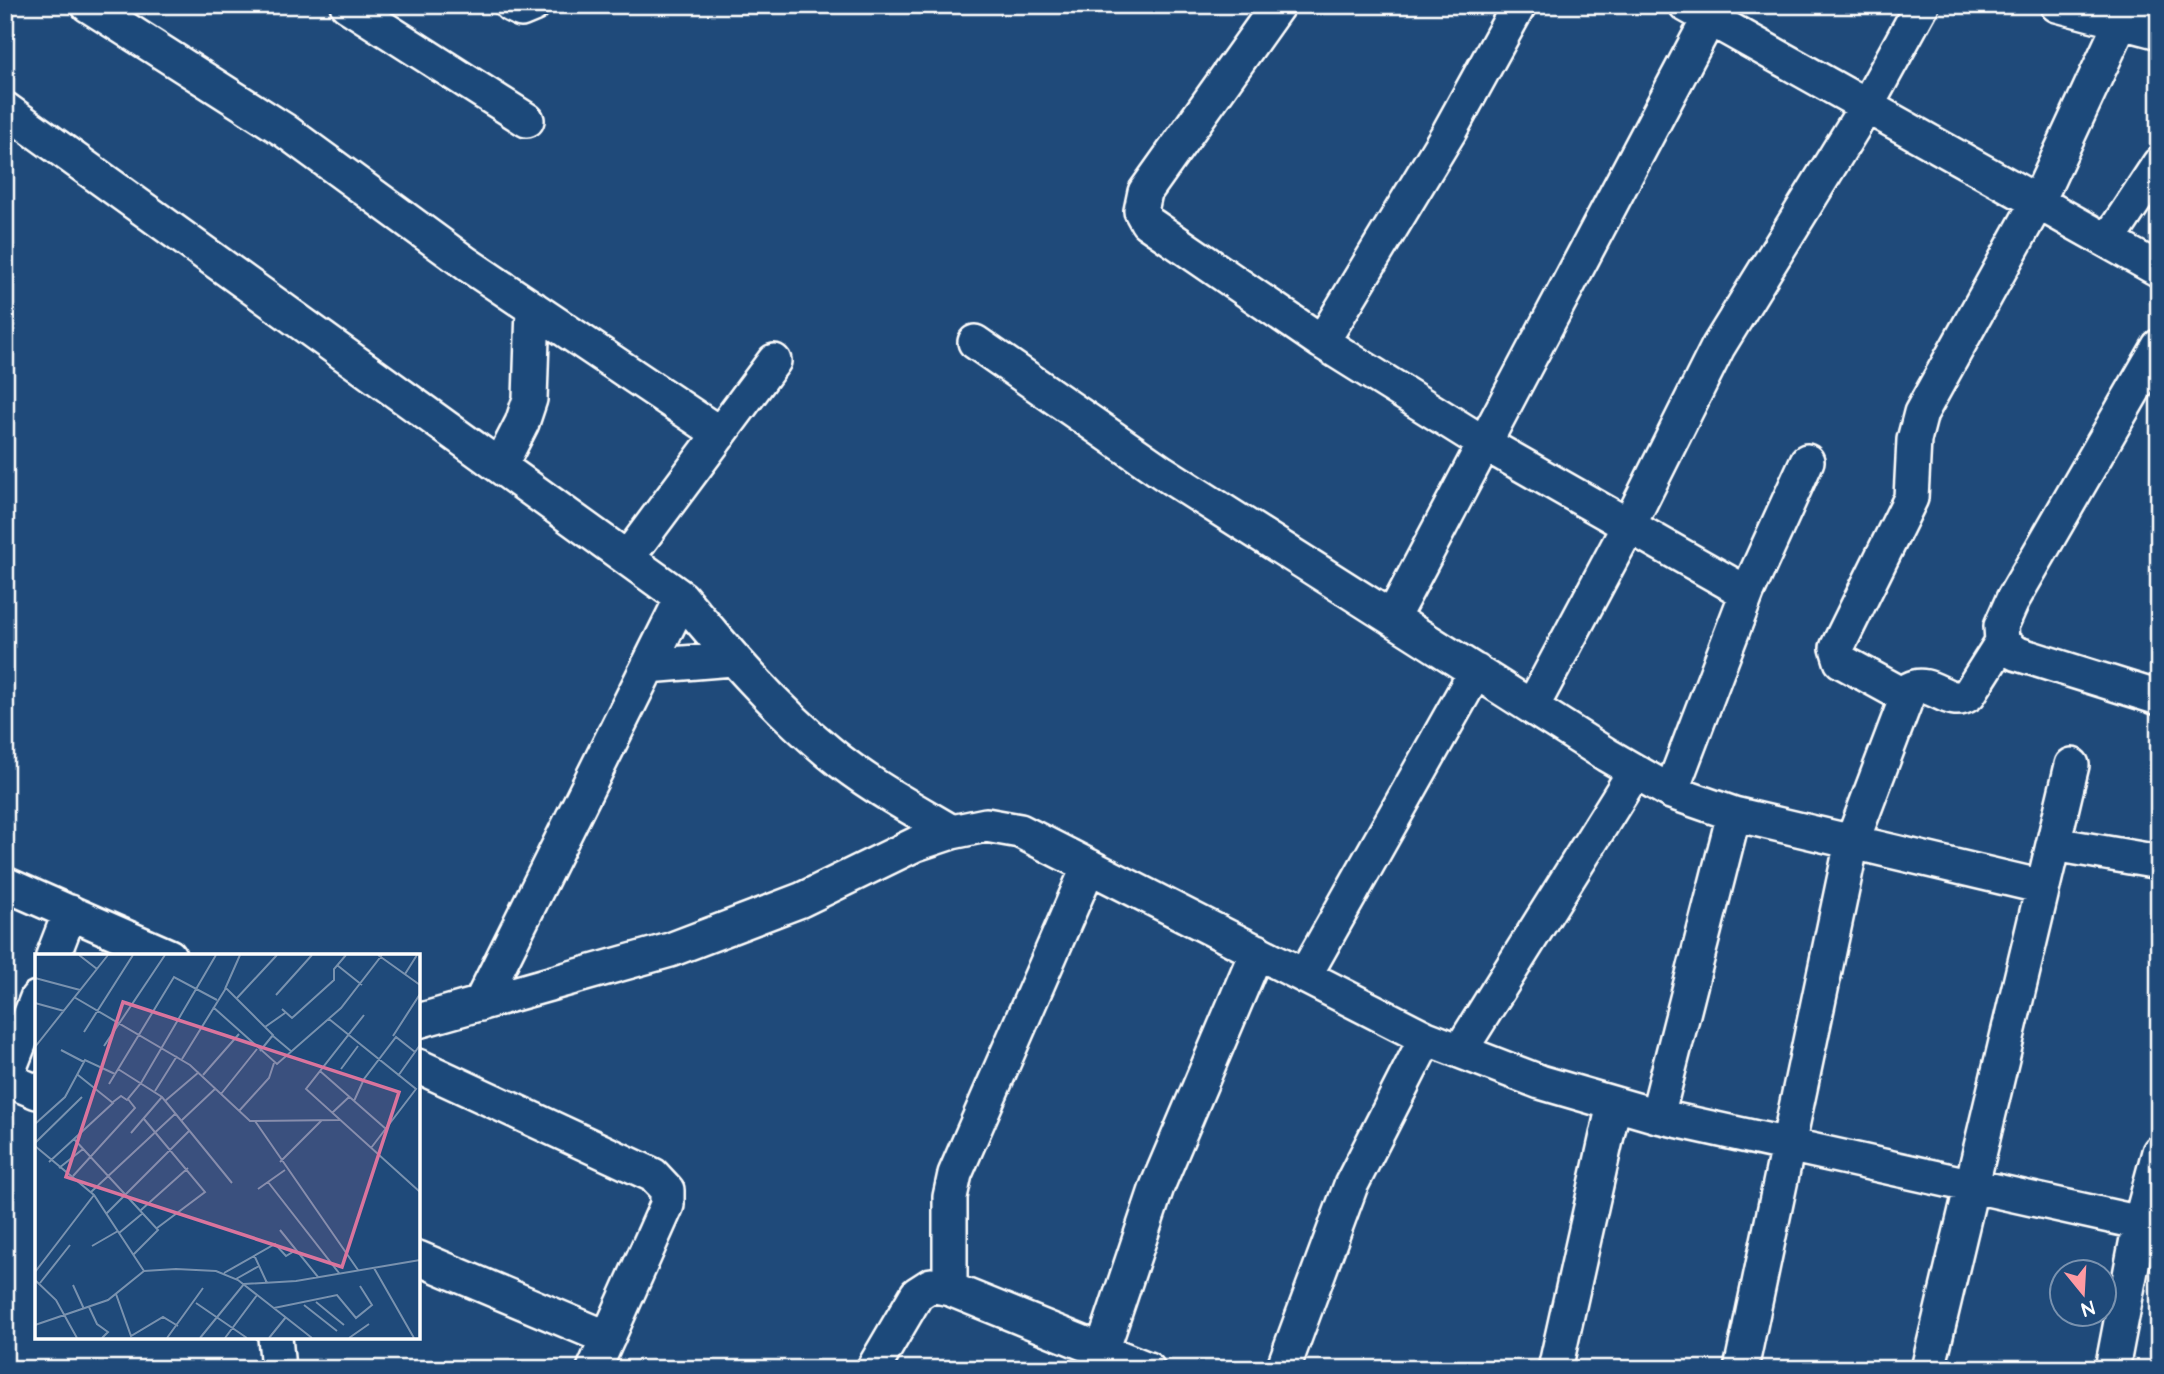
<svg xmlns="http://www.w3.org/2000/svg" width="2164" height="1374" viewBox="0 0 2164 1374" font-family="'Architects Daughter',sans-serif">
<rect width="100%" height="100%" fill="#1f4a7a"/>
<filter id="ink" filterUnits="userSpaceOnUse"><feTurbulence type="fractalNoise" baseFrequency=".0143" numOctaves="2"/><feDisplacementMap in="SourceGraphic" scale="14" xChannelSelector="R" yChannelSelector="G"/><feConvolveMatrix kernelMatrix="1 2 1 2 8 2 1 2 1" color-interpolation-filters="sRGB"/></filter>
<g filter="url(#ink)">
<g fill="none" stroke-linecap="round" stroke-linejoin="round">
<defs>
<path id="minor" d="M 88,5 L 284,130 L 467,264 L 720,434
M 347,5 L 527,120
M 511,5 L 521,10 L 533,5
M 1278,5 L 1145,192 L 1141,211 L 1147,222 L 1322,342 L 1482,442 L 1747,593
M 1686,5 L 2159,270
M 2057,5 L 2159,32
M 5,109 L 682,598 C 728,653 774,707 830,753 C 867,784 910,807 952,832
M 2108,241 L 2159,164
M 975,342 L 1162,472 L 1607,755 L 1671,792 L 1734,814 L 2043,887
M 1322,342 L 1449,132 L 1519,5
M 2159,346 L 2013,599 L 2001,626 L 2002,642 L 2015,653 L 2159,698
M 501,464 L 522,423 L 530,399 L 533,308
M 628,557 L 774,361
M 1392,618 L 1716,5
M 648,666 L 732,659
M 1905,696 L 1841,661 L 1837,648 L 1911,498 L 1914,440 L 1921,413 L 2038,201 L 2121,22
M 1532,707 L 1628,527 L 1718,347 L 1867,105 L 1922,5
M 1671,792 L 1747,593 L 1807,461
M 2054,844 L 2159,862
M 5,884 L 169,956
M 53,956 L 70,912
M 1305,975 L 1476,671
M 480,1004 L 682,598
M 418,1021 L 670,950 L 801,900 L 916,844 L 952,832 L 986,825 L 1020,831 L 1426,1038 L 1540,1082 L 1657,1116 L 2159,1227
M 1460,1051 L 1635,771
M 418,1066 L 653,1175 L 667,1190 L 667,1205 L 594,1369
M 6,1079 L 37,1092
M 5,1080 L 37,998
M 1657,1116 L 1734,814
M 418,1258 L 608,1338
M 950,1289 L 950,1197 L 955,1174 L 1089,866
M 275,1337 L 278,1369
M 1102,1351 L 1157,1187 L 1257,951
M 873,1369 L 917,1294 L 931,1285 L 950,1289 L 1148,1369
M 1283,1369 L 1351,1185 L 1426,1038
M 1555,1369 L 1614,1104
M 1741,1369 L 1852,842 L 1910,689 C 1932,677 1948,709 1969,694 L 2002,642
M 1928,1369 L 2072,765
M 2112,1369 L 2140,1223 L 2159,1152"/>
</defs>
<!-- minor casing -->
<use href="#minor" stroke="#fff" stroke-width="38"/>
<!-- minor -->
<use href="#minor" stroke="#1f4a7a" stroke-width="33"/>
</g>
</g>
<!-- overview -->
<g transform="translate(35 954)">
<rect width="385" height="385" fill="#1f4a7a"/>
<path fill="none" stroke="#7992af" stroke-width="2" d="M 44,1 L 62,15M 343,1 L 385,31M 302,11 L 327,31M 370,20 L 382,1M 0,24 L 45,36M 190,35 L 205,1M 241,41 L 277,1M 39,43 L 155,111 L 215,167 L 305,166M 202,44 L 242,1M 0,49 L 29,57M 178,53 L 242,110 L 306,54 L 347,1M 247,55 L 257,64 L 299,26 L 299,15 L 311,1M 329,61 L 271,135 L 385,238M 294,65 L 381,135 L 336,194M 230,73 L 250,59M 49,78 L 98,1M 238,82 L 257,98M 358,82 L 385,40M 69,92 L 130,1M 0,93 L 73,1M 26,96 L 49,108M 147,105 L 191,34 L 238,81 L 225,97M 83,115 L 127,143 L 197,229M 306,115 L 323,92M 285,117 L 351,175M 168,121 L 204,80M 363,122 L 385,91M 74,130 L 139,23 L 182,46M 120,137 L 142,102M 186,140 L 222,95M 130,147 L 164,118M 319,147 L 329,125 L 361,83 L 380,98M 78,148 L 86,142 L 92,146 L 106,129 L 181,1M 204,157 L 234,124 L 239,109M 297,159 L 314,143M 109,165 L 170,238 L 122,274M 147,166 L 181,134M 220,167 L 323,316M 0,170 L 30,143 L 50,106 L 80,120M 96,179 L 127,143M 39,185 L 123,276 L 98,301M 0,189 L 47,143M 0,192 L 59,241 L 109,317M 14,208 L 78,149 L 43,121M 245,208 L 287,166M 24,214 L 48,195M 38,222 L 100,154 L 93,145M 233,228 L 304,319M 223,235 L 250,216M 56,238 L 141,159M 106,256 L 153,214M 72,259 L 155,176M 245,276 L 283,323M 84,279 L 108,259M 57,292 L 83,277M 219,301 L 232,329M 339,314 L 379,384M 0,318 L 59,241M 189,319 L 240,290 L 251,302 L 261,296M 201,325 L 224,312M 0,326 L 21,346 L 42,384M 5,329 L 35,291M 38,331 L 49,355M 81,340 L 96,382 L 128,363 L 143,372M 281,348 L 309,371M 161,349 L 212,384M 269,351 L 302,377M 54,353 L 62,370 L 73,378 L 67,384M 239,354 L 302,341 L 321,364 L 337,351 L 325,332M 0,371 L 73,346 L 109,317 L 141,315 L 181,317 L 203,326 L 277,384M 132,384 L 168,334M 165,384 L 209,330 L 261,327 L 385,306M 190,384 L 222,341M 234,384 L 251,363M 314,384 L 334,370"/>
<path fill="#da749d" fill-opacity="0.15" stroke="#da749d" stroke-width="3.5" d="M 88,48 L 364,138 L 307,313 L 31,223 Z"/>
<rect width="385" height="385" fill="none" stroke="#fff" stroke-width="3.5"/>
</g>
<!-- margin -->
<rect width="2164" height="1374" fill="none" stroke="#1f4a7a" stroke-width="28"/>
<rect x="14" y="14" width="2136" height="1346" fill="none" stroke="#fff" stroke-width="2.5" filter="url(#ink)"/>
<!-- north arrow -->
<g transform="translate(2083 1293) rotate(162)"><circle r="33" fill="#1f4a7a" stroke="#7992af" stroke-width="2"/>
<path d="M0-5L12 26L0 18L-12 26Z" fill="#ff9aa2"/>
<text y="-10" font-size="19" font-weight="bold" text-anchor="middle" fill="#ffffff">N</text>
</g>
</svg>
